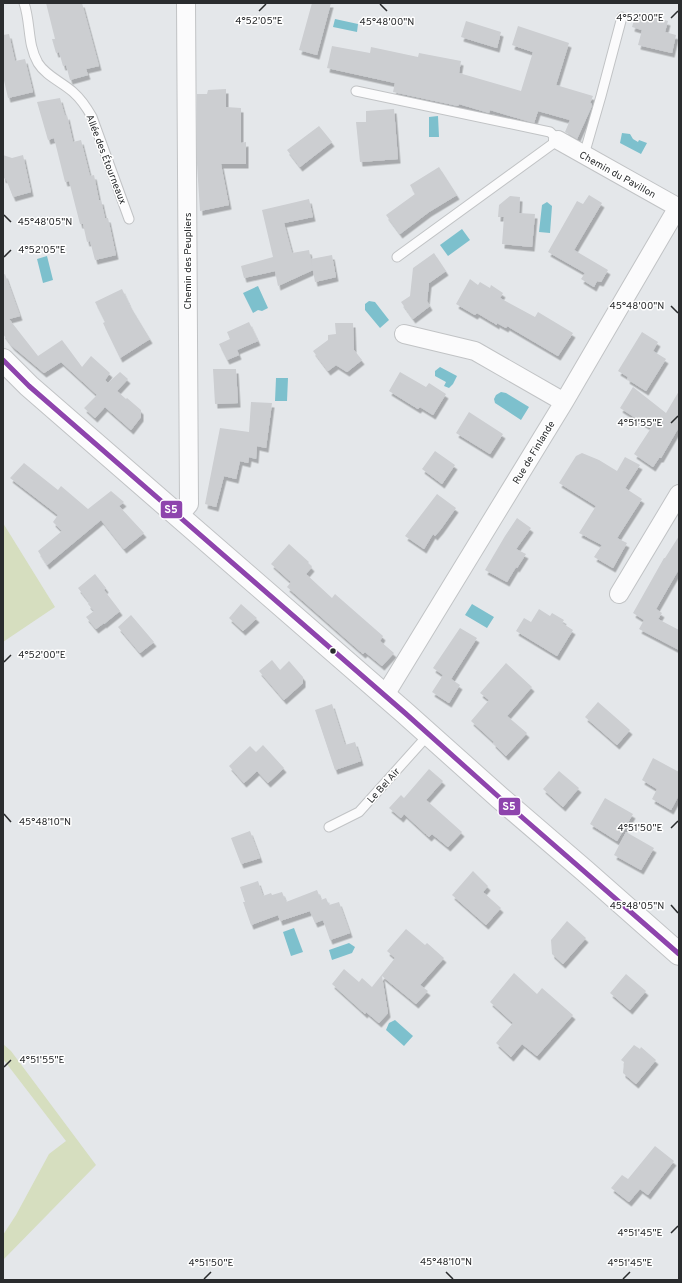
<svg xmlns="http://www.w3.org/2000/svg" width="682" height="1283" viewBox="0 0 682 1283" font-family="Overpass,sans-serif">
<defs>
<filter id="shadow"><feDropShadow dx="2.5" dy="4.5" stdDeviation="0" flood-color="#0004"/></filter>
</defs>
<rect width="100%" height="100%" fill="#e4e7ea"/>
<!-- green -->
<path fill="#d6debf" d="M 3,523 L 55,607 L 3,642 Z
M 3,1044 L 11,1051 L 96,1165 L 3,1260 L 3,1235 L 16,1215 L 49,1154 L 66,1141 L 3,1059 Z"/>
<!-- water -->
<path fill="#7dc0cd" d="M 335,19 L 358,24 L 357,32 L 333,27 Z
M 438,116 L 439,137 L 429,137 L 429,117 Z
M 622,133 L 630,134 L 633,139 L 638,142 L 639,140 L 647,143 L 641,154 L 620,143 Z
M 547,202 L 552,206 L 550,233 L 539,232 L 542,205 Z
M 462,229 L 470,240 L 448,256 L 440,245 Z
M 47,256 L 53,280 L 43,283 L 37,259 Z
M 258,286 L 268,308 L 262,311 L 258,310 L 253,313 L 243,293 Z
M 369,301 L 375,302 L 389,320 L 380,328 L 365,310 L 365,304 Z
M 440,367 L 457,376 L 453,384 L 449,388 L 444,386 L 446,382 L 435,376 L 435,371 Z
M 276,378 L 288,378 L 287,401 L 275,401 Z
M 501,392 L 506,393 L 529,407 L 521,420 L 495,403 L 494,399 L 496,395 Z
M 472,604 L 494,617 L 487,628 L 465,615 Z
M 294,928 L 303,952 L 291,956 L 283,932 Z
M 349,943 L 355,947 L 352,953 L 332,960 L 329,950 Z
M 395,1020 L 413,1036 L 404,1046 L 386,1030 L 389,1023 Z"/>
<!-- building -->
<path fill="#ccced1" filter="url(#shadow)" d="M 46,3 L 82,3 L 99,66 L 86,69 L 88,75 L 70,80 L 66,65 L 63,66 L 59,52 L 56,53 L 52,39 L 55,39 Z
M 312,3 L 331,3 L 317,55 L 299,50 Z
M 636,13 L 668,21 L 665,32 L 676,35 L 672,53 L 638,45 L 642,30 L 632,27 Z
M 466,21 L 501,32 L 497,48 L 461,37 Z
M 518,26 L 569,43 L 556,85 L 593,96 L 590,103 L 592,104 L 591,108 L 577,139 L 565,132 L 570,120 L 538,111 L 534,123 L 490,110 L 489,113 L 459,104 L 458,106 L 393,92 L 395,83 L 327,68 L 332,46 L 370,53 L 371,47 L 418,57 L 419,53 L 461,61 L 459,73 L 521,91 L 533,52 L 512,45 Z
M 9,34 L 15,61 L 25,59 L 33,92 L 8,98 L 3,76 L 3,35 Z
M 226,89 L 226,107 L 241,108 L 241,143 L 246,142 L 246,164 L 221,164 L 229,205 L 200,211 L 197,164 L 197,94 L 207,94 L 208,90 Z
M 60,98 L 65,116 L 67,115 L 73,142 L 81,140 L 90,176 L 94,175 L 99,200 L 101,200 L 105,218 L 108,218 L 116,255 L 95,260 L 90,241 L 87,242 L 83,224 L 80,224 L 69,181 L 65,182 L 54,138 L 48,140 L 37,102 Z
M 394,109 L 398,159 L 360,162 L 356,122 L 366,122 L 366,111 Z
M 319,126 L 332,142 L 300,167 L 287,150 Z
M 3,155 L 12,158 L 23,155 L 31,192 L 13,197 L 6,179 L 3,178 Z
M 439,167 L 457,195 L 429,212 L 400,234 L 386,215 L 415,194 L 410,185 Z
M 589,195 L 602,203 L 574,250 L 608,270 L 601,282 L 597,281 L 594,287 L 581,279 L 585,273 L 548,252 L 577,201 L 583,204 Z
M 510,196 L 520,197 L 519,213 L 535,214 L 532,247 L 502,244 L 504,217 L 498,217 L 499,205 Z
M 309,199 L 313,217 L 284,223 L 292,253 L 309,250 L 313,270 L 278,286 L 275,271 L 244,278 L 241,266 L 273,257 L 262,210 Z
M 434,253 L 446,271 L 429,283 L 427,301 L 430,306 L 413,319 L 401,302 L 410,296 L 413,268 Z
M 332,255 L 336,277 L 315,282 L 311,259 Z
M 5,274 L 20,316 L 9,319 L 38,356 L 62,340 L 82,367 L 91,356 L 110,373 L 105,380 L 108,383 L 120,372 L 128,379 L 117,391 L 126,399 L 127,398 L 141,410 L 141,417 L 131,430 L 105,407 L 95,418 L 84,408 L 97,395 L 61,362 L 44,373 L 12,346 L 3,334 L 3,275 Z
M 470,279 L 478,285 L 480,282 L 490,288 L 491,285 L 503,293 L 500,298 L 535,317 L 538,312 L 573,333 L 558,356 L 507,326 L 506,328 L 497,323 L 497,325 L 477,313 L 475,315 L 456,304 Z
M 122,289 L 130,306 L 150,339 L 120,358 L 103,323 L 105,322 L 95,302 Z
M 249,322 L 258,341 L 237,350 L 239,355 L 227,360 L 219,344 L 230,339 L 227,332 Z
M 335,323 L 353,323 L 354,350 L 362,360 L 347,372 L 336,365 L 328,371 L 313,351 L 328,340 L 328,335 L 336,334 Z
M 642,332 L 658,342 L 653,351 L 666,359 L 646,391 L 627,379 L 628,377 L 618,371 Z
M 213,369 L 236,369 L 238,403 L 215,404 Z
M 400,372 L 426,387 L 429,383 L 446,394 L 433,415 L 420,407 L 418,409 L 389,391 Z
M 633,387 L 666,413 L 679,391 L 679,427 L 661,458 L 659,458 L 653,467 L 634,454 L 651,428 L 620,408 Z
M 251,402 L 272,403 L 266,448 L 257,446 L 256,459 L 249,457 L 248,463 L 240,461 L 236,479 L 224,476 L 216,507 L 205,504 L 220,428 L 249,432 Z
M 469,412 L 503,434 L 490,454 L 456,433 Z
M 435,451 L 455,465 L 442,484 L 422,469 Z
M 582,453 L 599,460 L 617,471 L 625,457 L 640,465 L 625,488 L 642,499 L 617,538 L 627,543 L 613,568 L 594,557 L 602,545 L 579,533 L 596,506 L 559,483 L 576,456 Z
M 24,463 L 58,490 L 61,486 L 88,509 L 111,491 L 124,502 L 119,506 L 144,533 L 124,549 L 101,520 L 47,565 L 38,551 L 62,531 L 53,522 L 58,515 L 10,478 Z
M 437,494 L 456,508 L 441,529 L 435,536 L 433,534 L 424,549 L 405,536 Z
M 517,518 L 531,528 L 516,549 L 526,554 L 517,568 L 516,567 L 507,582 L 485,570 L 505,536 Z
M 679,536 L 679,569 L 656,609 L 662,613 L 658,619 L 679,630 L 679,650 L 639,629 L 644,620 L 633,613 L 664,558 L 665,558 Z
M 289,544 L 309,562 L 308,563 L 312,567 L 306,574 L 332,598 L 335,594 L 383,636 L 380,641 L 394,653 L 382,666 L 365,652 L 363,654 L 287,587 L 291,582 L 271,564 Z
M 95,574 L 106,588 L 104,590 L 120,611 L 104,624 L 104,623 L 96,629 L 86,617 L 94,611 L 88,604 L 89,602 L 78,588 Z
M 241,604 L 257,618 L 243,631 L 229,618 Z
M 539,609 L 550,616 L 552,613 L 564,620 L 562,623 L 573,630 L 557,656 L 516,631 L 524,618 L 531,622 Z
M 131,615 L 154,642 L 140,653 L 118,627 Z
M 460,628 L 477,638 L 451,679 L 460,685 L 449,703 L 432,692 L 443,675 L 433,668 Z
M 272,660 L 280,670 L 289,661 L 303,677 L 303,683 L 284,700 L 259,671 Z
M 506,663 L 532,687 L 507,716 L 527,733 L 506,756 L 493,743 L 494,742 L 471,721 L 489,700 L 480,693 Z
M 598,702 L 630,730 L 617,745 L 585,717 Z
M 332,704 L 345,745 L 355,742 L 361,761 L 335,770 L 315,710 Z
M 263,745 L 284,768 L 268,783 L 257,771 L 244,783 L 229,766 L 250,746 L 256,752 Z
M 653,758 L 679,772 L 679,795 L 671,810 L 652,799 L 657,789 L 642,780 Z
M 429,769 L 443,781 L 426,800 L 462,832 L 448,847 L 432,834 L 429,837 L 404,814 L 401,818 L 389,808 L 401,795 L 404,798 Z
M 559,771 L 579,788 L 563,807 L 543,789 Z
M 605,798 L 633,814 L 617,841 L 590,824 Z
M 250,831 L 260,858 L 241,864 L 231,838 Z
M 626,832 L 654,848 L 641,870 L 614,855 Z
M 473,871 L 488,886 L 483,892 L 501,908 L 486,925 L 452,895 Z
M 258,881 L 263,896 L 271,893 L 272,895 L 282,892 L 286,902 L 317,890 L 321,900 L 326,898 L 329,905 L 339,902 L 350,933 L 330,940 L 323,920 L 315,923 L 310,911 L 280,921 L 278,915 L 251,925 L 243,902 L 245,902 L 240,887 Z
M 567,921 L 586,938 L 563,964 L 552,954 L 551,940 Z
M 406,929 L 425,945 L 427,943 L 444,958 L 420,985 L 428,991 L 416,1004 L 382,976 L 388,1013 L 379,1023 L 366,1012 L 365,1014 L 332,984 L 344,969 L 359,982 L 362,978 L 372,987 L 395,958 L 387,951 Z
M 514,973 L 537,994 L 542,988 L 573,1015 L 537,1056 L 522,1044 L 511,1057 L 496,1043 L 513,1023 L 490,1002 Z
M 626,974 L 646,991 L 630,1010 L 610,993 Z
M 634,1045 L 640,1049 L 641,1047 L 656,1060 L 636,1084 L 623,1073 L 624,1062 L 621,1060 Z
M 655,1146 L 674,1161 L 648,1195 L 640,1189 L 629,1202 L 611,1188 L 622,1175 L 628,1179 Z"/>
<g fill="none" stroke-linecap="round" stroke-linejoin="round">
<defs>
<path id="lane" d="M 24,3 C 31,23 27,44 38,63 C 46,76 62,82 73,92 C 81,99 87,108 92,117 L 129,219
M 356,91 L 550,132 L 558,140 L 397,257
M 584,155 L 601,96 L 622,17
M 329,827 L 359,812 L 429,734"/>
<path id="street" d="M 558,140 L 679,208
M 404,334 L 475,351 L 564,402
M 179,516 L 189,504 L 186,3
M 619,594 L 679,494
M 385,695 L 564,402 L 678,207"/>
<path id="secondary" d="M 3,360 L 29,386 L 405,713 L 500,798 L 585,871 L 679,954"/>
</defs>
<!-- lane casing -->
<use href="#lane" stroke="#c1c3c5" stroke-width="11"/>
<!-- street casing -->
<use href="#street" stroke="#c1c3c5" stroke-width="20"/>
<!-- secondary casing -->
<use href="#secondary" stroke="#c1c3c5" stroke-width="24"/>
<!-- lane -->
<use href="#lane" stroke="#fbfbfc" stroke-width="9"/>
<!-- street -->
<use href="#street" stroke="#fbfbfc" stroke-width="18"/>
<!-- secondary -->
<use href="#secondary" stroke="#fbfbfc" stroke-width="22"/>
<defs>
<path id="bus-1" d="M 3,360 L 29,386 L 405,713 L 500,798 L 679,954"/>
</defs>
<!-- bus-1 casing -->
<use href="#bus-1" stroke="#fff" stroke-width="8"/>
<!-- bus-1 -->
<use href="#bus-1" stroke="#8e44ad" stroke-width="5"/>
</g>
<!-- ticks -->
<path fill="none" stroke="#2a2c2e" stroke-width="1.5" d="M 380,4 L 387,11M 259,11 L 266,4M 671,18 L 678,11M 4,215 L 11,222M 4,257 L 11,250M 671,306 L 678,313M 671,423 L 678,416M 4,662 L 11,655M 4,814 L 11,822M 671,828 L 678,821M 671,905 L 678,913M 4,1067 L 11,1060M 671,1233 L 678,1226M 446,1272 L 453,1279M 204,1279 L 211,1272M 623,1279 L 630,1272"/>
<!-- markers -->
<circle fill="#2a2c2e" stroke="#fff" stroke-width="1.5" cx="333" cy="651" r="3.5"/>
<g text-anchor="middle" stroke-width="3" stroke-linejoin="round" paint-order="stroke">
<!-- street labels -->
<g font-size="10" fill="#2a2c2e" stroke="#fff">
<text transform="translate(107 159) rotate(69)" y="4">Allée des Étourneaux</text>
<text transform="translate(618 174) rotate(29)" y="4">Chemin du Pavillon</text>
<text transform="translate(187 261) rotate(-90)" y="4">Chemin des Peupliers</text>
<text transform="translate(533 452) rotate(-59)" y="4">Rue de Finlande</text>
<text transform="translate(383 785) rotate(-48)" y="4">Le Bel Air</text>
</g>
</g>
<g font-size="10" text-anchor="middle" fill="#2a2c2e" stroke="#fff" stroke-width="3" stroke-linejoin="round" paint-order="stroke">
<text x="640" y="21">4°52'00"E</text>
<text x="259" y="24">4°52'05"E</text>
<text x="387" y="25">45°48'00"N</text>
<text x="45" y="225">45°48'05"N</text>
<text x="42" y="253">4°52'05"E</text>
<text x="637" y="309">45°48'00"N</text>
<text x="640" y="426">4°51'55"E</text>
<text x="42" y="658">4°52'00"E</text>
<text x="45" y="825">45°48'10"N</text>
<text x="640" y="831">4°51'50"E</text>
<text x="637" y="909">45°48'05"N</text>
<text x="42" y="1063">4°51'55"E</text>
<text x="640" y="1236">4°51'45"E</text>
<text x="446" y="1265">45°48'10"N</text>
<text x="211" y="1266">4°51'50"E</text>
<text x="630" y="1266">4°51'45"E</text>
</g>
<g stroke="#fff" stroke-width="1.5">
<rect x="160" y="500" width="23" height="19" rx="4" fill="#8e44ad"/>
<rect x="498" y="797" width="23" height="19" rx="4" fill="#8e44ad"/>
</g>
<g font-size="11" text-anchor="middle" font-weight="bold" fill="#fff">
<text x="171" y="513">S5</text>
<text x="509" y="810">S5</text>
</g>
<!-- border -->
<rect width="682" height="1283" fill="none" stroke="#2a2c2e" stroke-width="8"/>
</svg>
